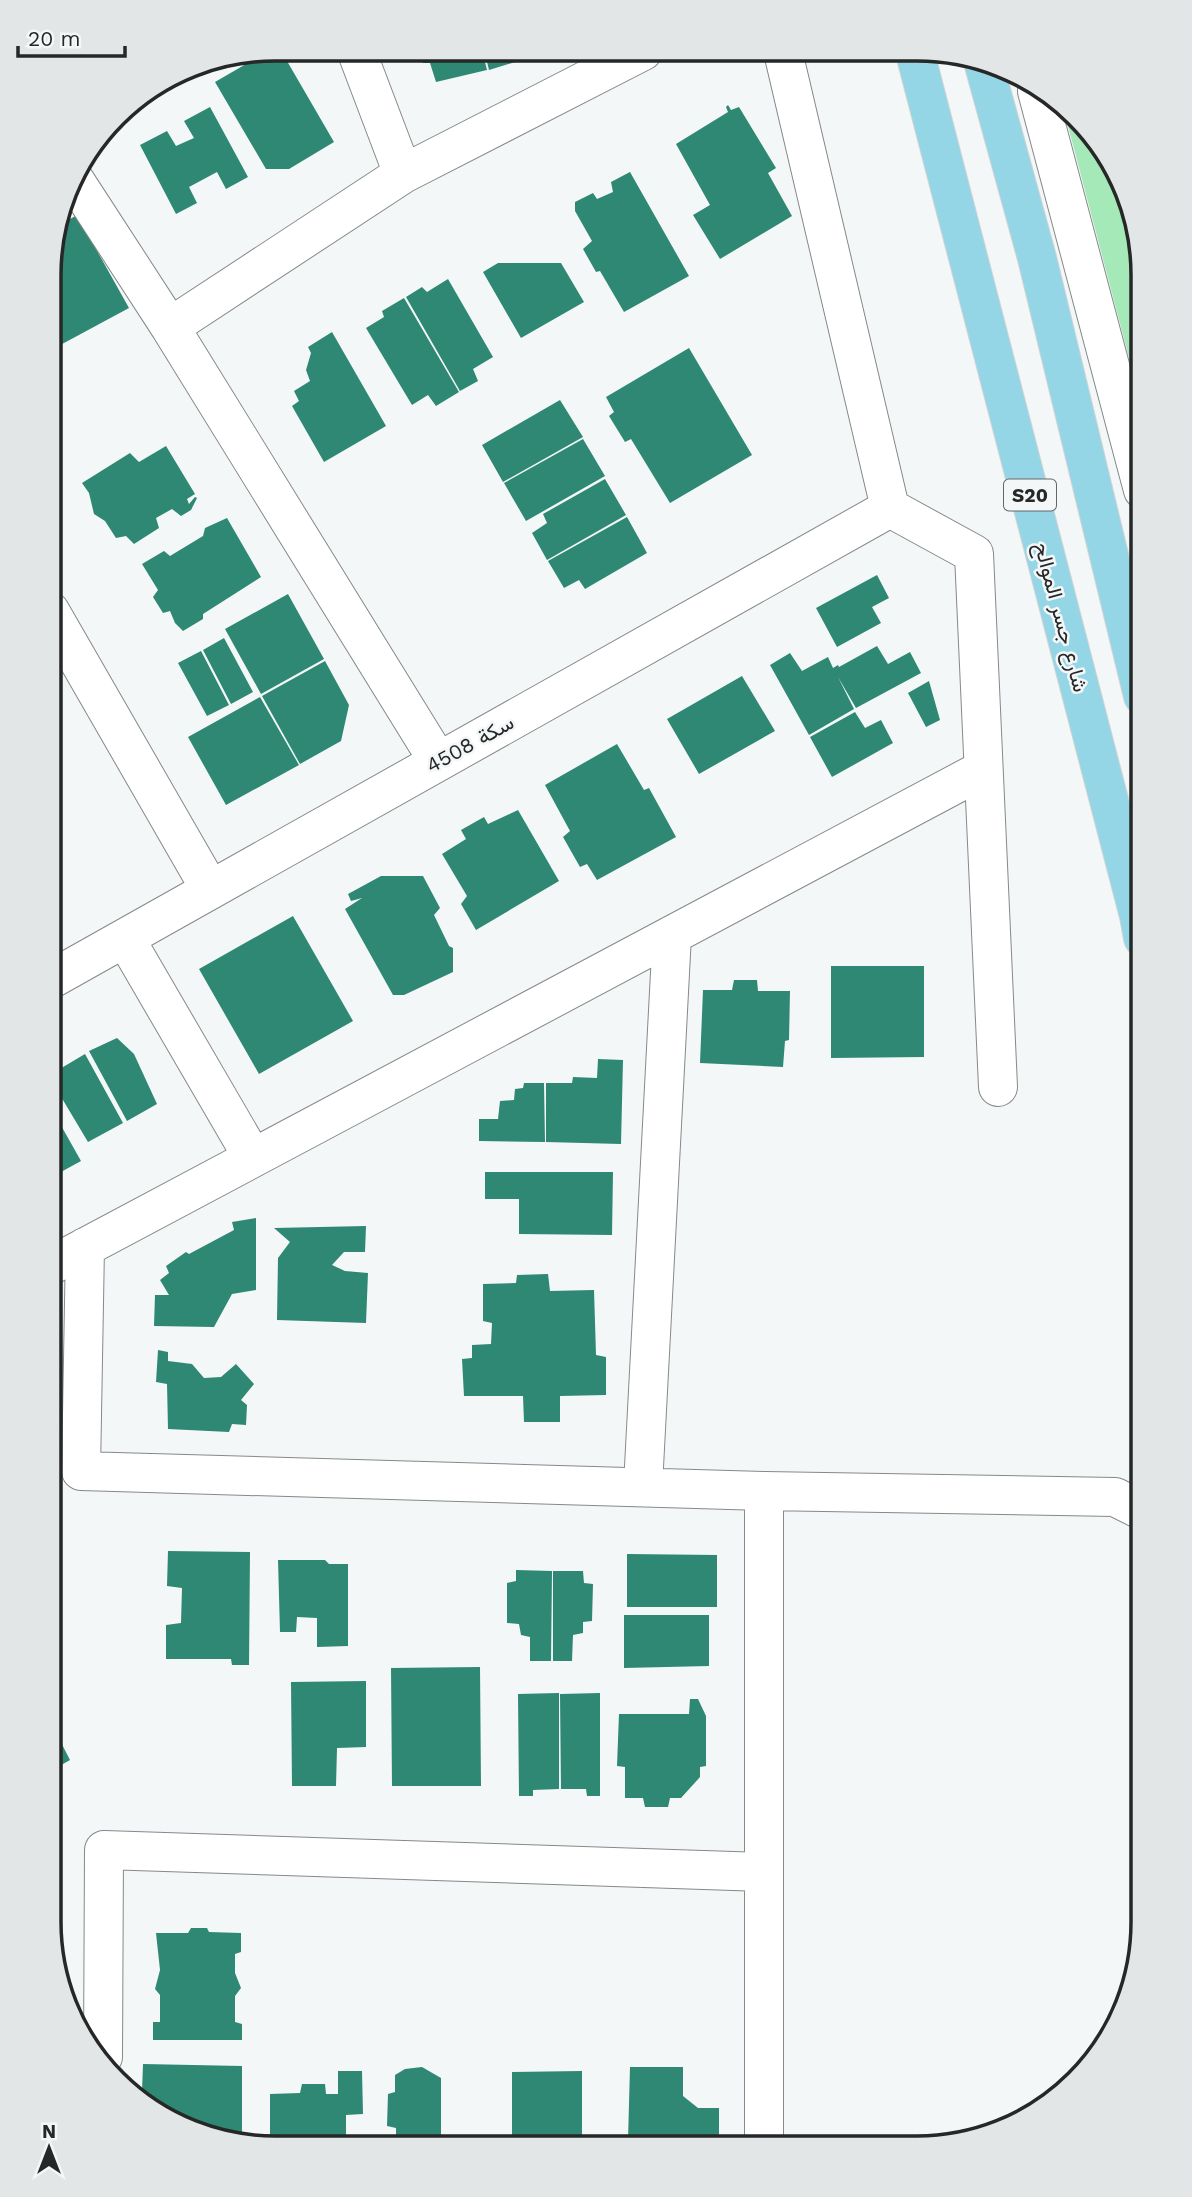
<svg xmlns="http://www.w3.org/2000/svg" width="1192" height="2197" viewBox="0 0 1192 2197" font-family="'Work Sans',Vazirmatn,sans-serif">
<rect width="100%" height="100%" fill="#f3f7f7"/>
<!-- green -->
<path fill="#a6e9b9" d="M 1062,103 L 1066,105 L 1131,202 L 1143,275 L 1143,411 Z"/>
<!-- building -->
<path fill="#2e8873" d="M 280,49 L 334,142 L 289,169 L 266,169 L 215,82 L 270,50 Z
M 420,50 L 482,50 L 487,70 L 436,82 L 430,63 L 423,63 Z
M 484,50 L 526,51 L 528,58 L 489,70 Z
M 728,105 L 731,110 L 739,107 L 776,168 L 768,173 L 792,216 L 720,259 L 693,215 L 710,205 L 676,144 L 728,112 L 726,107 Z
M 210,107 L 248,177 L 226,189 L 217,172 L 189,187 L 197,203 L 176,214 L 140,145 L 167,131 L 176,146 L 194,138 L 184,121 Z
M 630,172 L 689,276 L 624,312 L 600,271 L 596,272 L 583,249 L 592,241 L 575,211 L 575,202 L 593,193 L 597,199 L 613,192 L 611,182 Z
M 77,215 L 129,308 L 51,350 L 51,246 L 53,240 L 63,234 L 58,226 Z
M 498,263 L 561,263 L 584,302 L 521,338 L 483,272 Z
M 448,279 L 493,357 L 473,369 L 478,381 L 460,391 L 406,297 L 422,287 L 427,292 Z
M 404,298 L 459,392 L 436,406 L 428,395 L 412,405 L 366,328 L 384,317 L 382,311 Z
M 332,332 L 386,426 L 324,462 L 292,406 L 299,401 L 294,391 L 310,381 L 306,370 L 311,353 L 308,347 Z
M 689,348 L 752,455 L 670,503 L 631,439 L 625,442 L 609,416 L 614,412 L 606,397 Z
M 560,400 L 583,437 L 503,482 L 482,445 Z
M 583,439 L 605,476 L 526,521 L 504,483 Z
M 166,446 L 195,494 L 187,499 L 189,504 L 195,497 L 197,498 L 191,510 L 181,516 L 172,509 L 156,518 L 159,528 L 134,544 L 126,536 L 116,538 L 105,521 L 94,514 L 89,493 L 82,483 L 130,453 L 139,462 Z
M 605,479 L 626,515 L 547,560 L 532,533 L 547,523 L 543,514 Z
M 627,517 L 647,553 L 585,589 L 579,580 L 564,588 L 548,561 Z
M 227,518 L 261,577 L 203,614 L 203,619 L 183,631 L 175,623 L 170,611 L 163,613 L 153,597 L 158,590 L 142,564 L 164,551 L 170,556 L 203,536 L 205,528 Z
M 877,575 L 889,598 L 872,607 L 881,623 L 837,647 L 816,608 Z
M 288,594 L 324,659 L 261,694 L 225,629 Z
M 224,638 L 253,692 L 231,704 L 203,650 Z
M 877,646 L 888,664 L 910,652 L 921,673 L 856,708 L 838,677 L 854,709 L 809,735 L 770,665 L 790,653 L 802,671 L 828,657 L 833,668 L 838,665 L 839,667 Z
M 201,651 L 229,705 L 207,716 L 178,663 Z
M 325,661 L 349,705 L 341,741 L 300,764 L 262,696 Z
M 742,676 L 775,731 L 699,774 L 667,719 Z
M 929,681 L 940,720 L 926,727 L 908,693 Z
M 260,697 L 299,765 L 226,805 L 188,737 Z
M 855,712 L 865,728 L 881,720 L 893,743 L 832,777 L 810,737 Z
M 617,744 L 644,790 L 649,788 L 676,837 L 597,880 L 587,864 L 580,867 L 563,837 L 570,831 L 545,785 Z
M 518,810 L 559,881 L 476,930 L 461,904 L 467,896 L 442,854 L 466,839 L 461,830 L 484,817 L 488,824 Z
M 381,876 L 423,876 L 440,908 L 434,915 L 449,946 L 453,948 L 453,972 L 404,995 L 393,995 L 345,909 L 362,898 L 351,901 L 348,894 Z
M 293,916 L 353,1021 L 259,1074 L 199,969 Z
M 831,966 L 924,966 L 924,1057 L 831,1058 Z
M 734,980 L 757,980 L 758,991 L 790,991 L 789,1040 L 785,1041 L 783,1067 L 700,1063 L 703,990 L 732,990 Z
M 117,1038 L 134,1054 L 157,1104 L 127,1121 L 89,1051 Z
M 85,1054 L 123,1123 L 88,1142 L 54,1085 L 62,1079 L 58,1070 Z
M 598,1059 L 623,1060 L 621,1144 L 546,1142 L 546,1083 L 572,1083 L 573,1077 L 597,1078 Z
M 524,1083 L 544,1083 L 545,1142 L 479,1141 L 479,1119 L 498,1119 L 500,1101 L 514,1100 L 515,1089 L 523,1088 Z
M 50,1106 L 81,1161 L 50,1178 Z
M 485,1172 L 613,1172 L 612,1235 L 519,1234 L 519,1199 L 485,1199 Z
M 256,1218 L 256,1290 L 232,1294 L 214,1327 L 154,1326 L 155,1295 L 169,1295 L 160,1280 L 169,1273 L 166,1266 L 186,1252 L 189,1254 L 234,1230 L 232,1222 Z
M 366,1226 L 365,1252 L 344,1252 L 332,1265 L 345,1271 L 368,1273 L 366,1323 L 277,1320 L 278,1258 L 290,1242 L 274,1228 Z
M 548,1274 L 550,1291 L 594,1290 L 596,1355 L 606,1357 L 606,1395 L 560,1396 L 560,1422 L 524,1422 L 523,1396 L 464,1396 L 462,1359 L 472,1358 L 472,1345 L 491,1344 L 492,1323 L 483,1321 L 483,1284 L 516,1283 L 517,1275 Z
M 158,1350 L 168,1352 L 168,1361 L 192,1364 L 204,1378 L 221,1377 L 236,1364 L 254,1384 L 241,1400 L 247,1405 L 246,1425 L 232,1424 L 229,1432 L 168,1429 L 167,1384 L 156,1382 Z
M 168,1551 L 250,1552 L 249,1665 L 232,1665 L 231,1659 L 166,1659 L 166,1625 L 181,1623 L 182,1588 L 167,1586 Z
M 627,1554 L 717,1555 L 717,1607 L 627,1607 Z
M 278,1560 L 325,1560 L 329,1564 L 348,1564 L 348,1646 L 317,1647 L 317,1618 L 297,1617 L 296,1632 L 280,1632 Z
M 516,1570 L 552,1571 L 551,1661 L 530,1661 L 530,1637 L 521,1635 L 519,1624 L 507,1623 L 507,1583 L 516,1581 Z
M 553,1571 L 583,1571 L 584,1583 L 593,1584 L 592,1621 L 583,1622 L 583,1633 L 573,1635 L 572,1661 L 553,1661 Z
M 624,1615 L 709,1615 L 709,1666 L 624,1668 Z
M 480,1667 L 481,1786 L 392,1786 L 391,1668 Z
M 366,1681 L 366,1747 L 337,1748 L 336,1786 L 292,1786 L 291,1682 Z
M 559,1693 L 559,1789 L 533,1790 L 533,1796 L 519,1796 L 518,1694 Z
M 600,1693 L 600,1796 L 587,1796 L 586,1789 L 561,1789 L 560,1694 Z
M 690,1699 L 698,1699 L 706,1716 L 706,1766 L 700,1767 L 700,1777 L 681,1798 L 670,1798 L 668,1807 L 645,1807 L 643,1798 L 625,1798 L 625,1767 L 617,1766 L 619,1714 L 689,1714 Z
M 49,1719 L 70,1760 L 49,1772 Z
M 191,1928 L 207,1928 L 209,1932 L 241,1933 L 241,1952 L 235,1954 L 235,1973 L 241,1988 L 235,1996 L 235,2022 L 242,2024 L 242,2040 L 153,2040 L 153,2022 L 160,2022 L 160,1995 L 155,1989 L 160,1970 L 156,1933 L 188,1933 Z
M 143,2064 L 242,2066 L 242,2145 L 188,2131 L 149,2106 L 149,2093 L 142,2092 Z
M 422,2067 L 441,2078 L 441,2147 L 396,2146 L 396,2128 L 387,2126 L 388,2094 L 395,2092 L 395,2075 L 405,2069 Z
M 630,2067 L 683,2067 L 683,2096 L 698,2108 L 719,2108 L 719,2147 L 622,2147 L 628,2141 Z
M 338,2071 L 362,2071 L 363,2114 L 346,2115 L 346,2146 L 270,2146 L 270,2094 L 300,2093 L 302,2084 L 325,2084 L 326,2094 L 338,2094 Z
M 582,2071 L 582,2147 L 512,2147 L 512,2072 Z"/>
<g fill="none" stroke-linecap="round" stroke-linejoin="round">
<defs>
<path id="minor" d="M 356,50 L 403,174
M 783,52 L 890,508 L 974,554 L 998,1087
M 1037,91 L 1143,490
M 72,176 L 170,327 L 438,761
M 170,327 L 403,174 L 643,51
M 50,611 L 210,889
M 125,938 L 253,1158
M 50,980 L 890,508
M 85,1247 L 81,1471 L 764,1491 L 1115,1497 L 1143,1511
M 50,1266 L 982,770
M 643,1486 L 672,935
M 764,1491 L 764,2148
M 103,2057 L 104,1850 L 764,1872"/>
<path id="major" d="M 915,53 L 1139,916 L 1143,938
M 984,65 L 1037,258 L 1143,696"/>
</defs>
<!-- minor casing -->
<use href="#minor" stroke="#868989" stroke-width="40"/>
<!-- major casing -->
<use href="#major" stroke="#d4d4d4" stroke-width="40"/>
<!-- minor -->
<use href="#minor" stroke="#fff" stroke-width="38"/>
<!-- major -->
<use href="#major" stroke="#94d6e6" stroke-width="38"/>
</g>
<g text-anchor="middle" stroke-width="5" stroke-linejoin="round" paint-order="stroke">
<!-- shield labels -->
<rect fill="#f3f7f7" stroke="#646666" stroke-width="2" x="1004" y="479.5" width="52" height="31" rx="5"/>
<g font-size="19" font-weight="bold" fill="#262828">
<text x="1030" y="502">S20</text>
</g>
<!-- street labels -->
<g font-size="21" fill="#262828" stroke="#f3f7f7">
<text transform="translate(1061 617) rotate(75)" y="7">شارع جسر الموالح</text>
<text transform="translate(470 744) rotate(-29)" y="7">سكة 4508</text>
</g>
</g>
<!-- crop -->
<path d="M0 0H1192V2197H0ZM275 61H917A214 214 0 0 1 1131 275V1922A214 214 0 0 1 917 2136H275A214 214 0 0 1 61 1922V275A214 214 0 0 1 275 61Z" fill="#e3e6e6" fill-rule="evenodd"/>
<path fill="none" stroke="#262828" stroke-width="3.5" d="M275 61H917A214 214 0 0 1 1131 275V1922A214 214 0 0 1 917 2136H275A214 214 0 0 1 61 1922V275A214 214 0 0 1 275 61Z"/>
<!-- north arrow -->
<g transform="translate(49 2148)" stroke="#f3f7f7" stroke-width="5" paint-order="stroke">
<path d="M0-5L12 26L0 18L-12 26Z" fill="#262828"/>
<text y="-10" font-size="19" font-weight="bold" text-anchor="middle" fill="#262828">N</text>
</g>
<!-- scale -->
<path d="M18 46v10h107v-10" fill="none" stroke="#262828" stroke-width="3.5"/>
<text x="28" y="46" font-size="21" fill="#262828" stroke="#f3f7f7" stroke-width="5" paint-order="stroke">20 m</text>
</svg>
